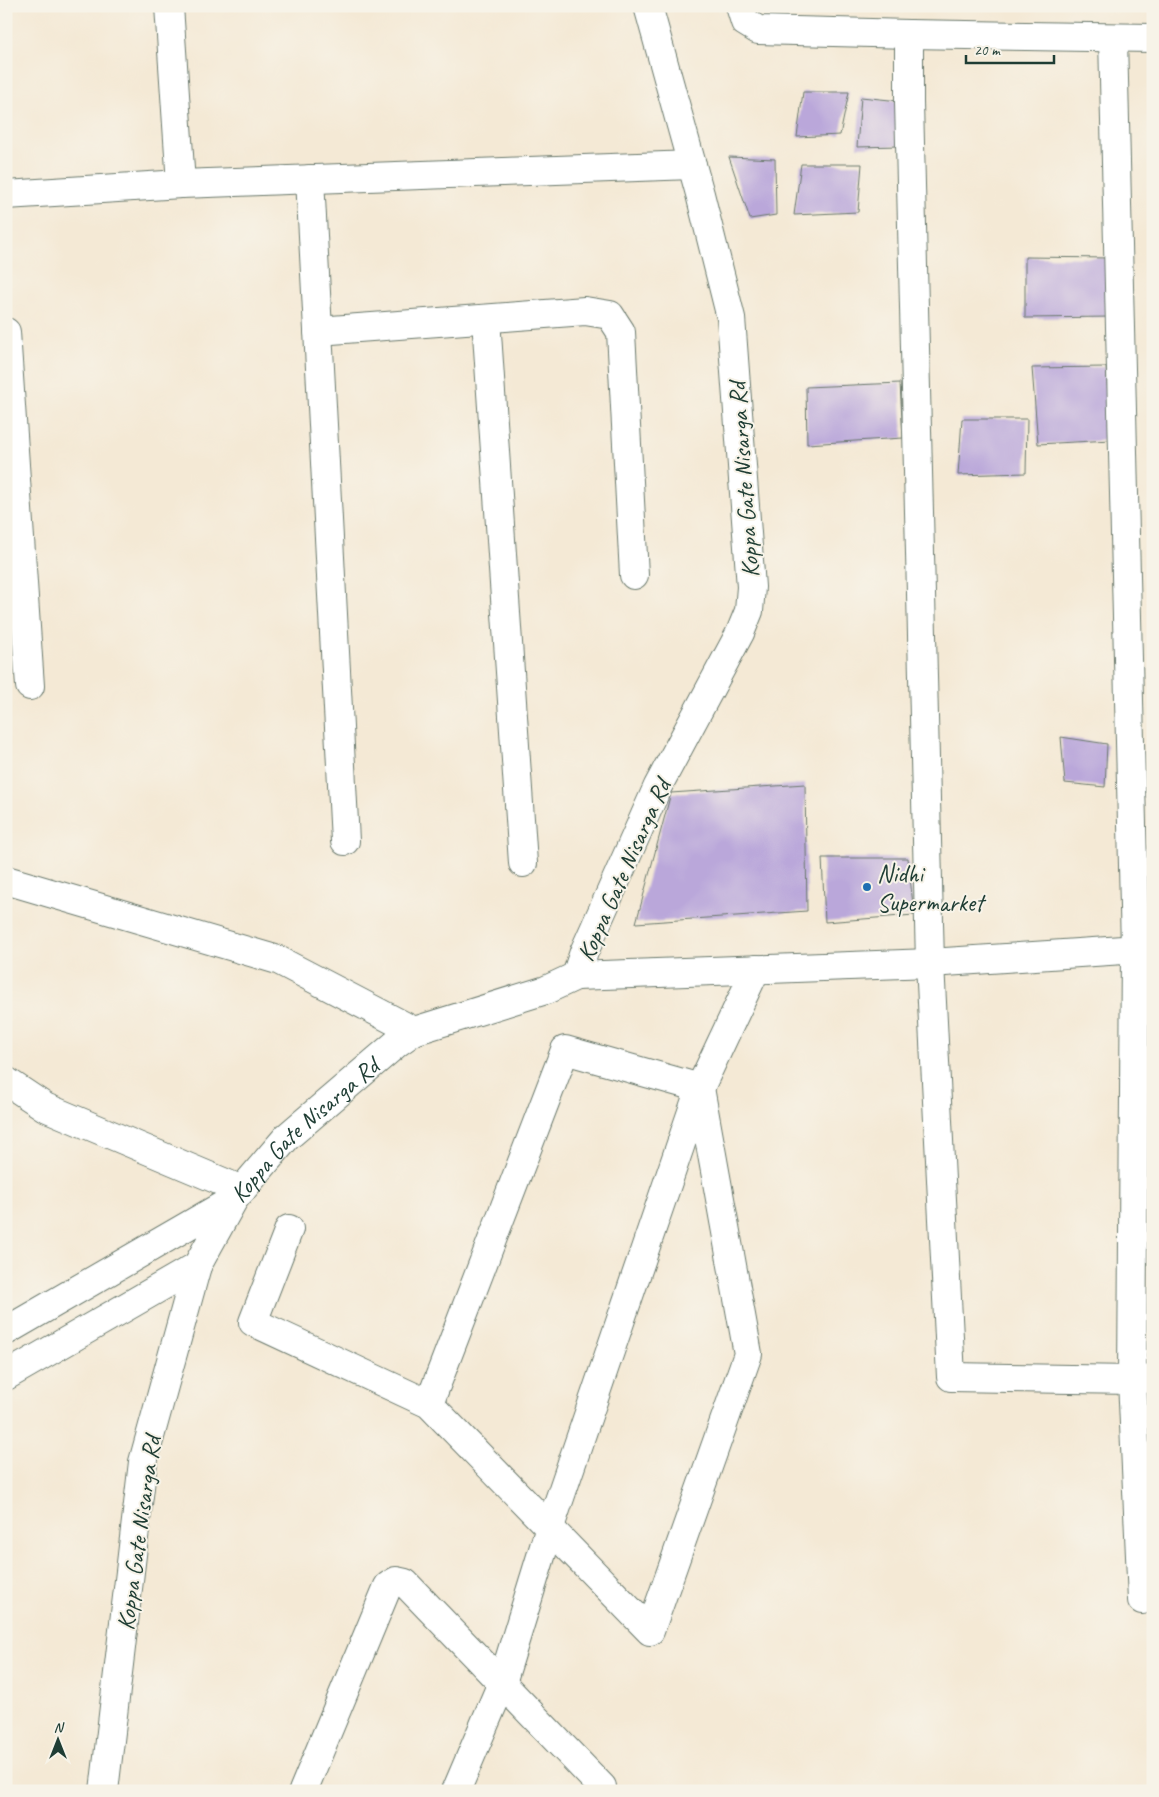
<svg xmlns="http://www.w3.org/2000/svg" width="1159" height="1797" viewBox="0 0 1159 1797" font-family="Caveat,sans-serif">
<rect width="100%" height="100%" fill="#f7f3e8"/>
<filter id="ink" filterUnits="userSpaceOnUse"><feTurbulence type="fractalNoise" baseFrequency=".02" numOctaves="2"/><feDisplacementMap in="SourceGraphic" scale="10" xChannelSelector="R" yChannelSelector="G"/><feConvolveMatrix kernelMatrix="1 2 1 2 8 2 1 2 1" color-interpolation-filters="sRGB"/></filter>
<filter id="wash" filterUnits="userSpaceOnUse"><feTurbulence type="fractalNoise" baseFrequency=".0096" numOctaves="4" result="noise"/><feDisplacementMap in="SourceGraphic" scale="20" xChannelSelector="R" yChannelSelector="G"/><feGaussianBlur stdDeviation="1.12" result="paint"/><feColorMatrix in="noise" values="0 0 0 0 0 0 0 0 0 0 0 0 0 0 0 0 0 1.4 0 .05"/><feComposite in="paint" operator="in"/></filter>
<g filter="url(#wash)">
<rect width="100%" height="100%" fill="#f4e9d5"/>
<g id="blocks">
<!-- building -->
<path fill="#baa7da" d="M 803,92 L 849,92 L 840,135 L 797,137 Z
M 861,97 L 909,102 L 899,146 L 857,147 Z
M 729,157 L 775,159 L 776,215 L 750,219 Z
M 801,164 L 862,164 L 858,212 L 794,215 Z
M 1025,257 L 1109,258 L 1111,317 L 1025,318 Z
M 1106,367 L 1111,440 L 1038,444 L 1032,368 Z
M 900,383 L 903,438 L 807,444 L 806,387 Z
M 962,419 L 1027,419 L 1026,473 L 958,475 Z
M 1061,737 L 1107,744 L 1105,787 L 1065,783 Z
M 805,784 L 807,911 L 636,923 L 671,793 Z
M 822,858 L 908,858 L 914,915 L 825,922 Z"/>
</g>
</g>
<g filter="url(#ink)">
<use href="#blocks" fill-opacity="0" stroke="#6a796c" stroke-width="1"/>
<g fill="none" stroke-linecap="round" stroke-linejoin="round">
<defs>
<g id="minor">
<path d="M 169,6 L 181,184"/>
<path d="M 740,6 L 745,22 L 758,30 L 909,34 L 1153,38"/>
<path d="M 909,34 L 909,102 L 930,963 L 951,1377 L 1132,1380 L 1153,1378"/>
<path d="M 1113,38 L 1135,948 L 1132,1380 L 1142,1600"/>
<path d="M 310,179 L 345,841"/>
<path d="M 6,195 L 181,184 L 692,165"/>
<path d="M 486,319 L 523,863"/>
<path d="M 318,331 L 585,311 L 610,315 L 621,332 L 634,575"/>
<path d="M 6,332 L 30,686"/>
<path d="M 6,880 L 278,960 L 414,1031"/>
<path d="M 576,976 L 930,963 L 1153,948"/>
<path d="M 6,1081 L 45,1107 L 242,1190"/>
<path d="M 289,1229 L 253,1322 L 429,1404 L 650,1631 L 748,1354 L 700,1088 L 565,1050 L 429,1404"/>
<path d="M 6,1331 L 234,1199"/>
<path d="M 6,1376 L 197,1266"/>
<path id="s1" d="M 104,1791 L 143,1462 L 197,1266 L 234,1199 L 287,1137 L 397,1043 L 414,1031 L 546,990 L 576,976 L 584,952 L 658,786 L 740,633 L 749,611 L 751,587 L 731,318 L 700,194 L 648,6"/>
<path d="M 303,1791 L 388,1586 L 396,1581 L 405,1583 L 602,1787"/>
<path d="M 456,1791 L 502,1683 L 550,1527 L 700,1088 L 756,969"/>
</g>
</defs>
<!-- minor casing -->
<use href="#minor" stroke="#6a796c" stroke-width="30"/>
<!-- minor -->
<use href="#minor" stroke="#fff" stroke-width="28"/>
</g>
</g>
<!-- markers -->
<circle fill="#1f6fb2" stroke="#f7f3e8" stroke-width="2" cx="867" cy="887" r="5"/>
<g text-anchor="middle" stroke-width="4" stroke-linejoin="round" paint-order="stroke">
<!-- street labels -->
<g font-size="25" fill="#1f3d34" stroke="#f7f3e8">
<text transform="translate(743 480) rotate(-94)" y="9">Koppa Gate Nisarga Rd</text>
<text transform="translate(623 870) rotate(-66)" y="9">Koppa Gate Nisarga Rd</text>
<text dy="9" stroke="none"><textPath href="#s1" startOffset="710">Koppa Gate Nisarga Rd</textPath></text>
<text transform="translate(138 1533) rotate(-82)" y="9">Koppa Gate Nisarga Rd</text>
</g>
<!-- poi labels -->
<g font-size="25" fill="#1f3d34" stroke="#f7f3e8" text-anchor="start">
<text x="877" y="882">Nidhi<tspan x="877" dy="29">Supermarket</tspan></text>
</g>
</g>
<!-- margin -->
<rect width="1159" height="1797" fill="none" stroke="#f7f3e8" stroke-width="25"/>
<!-- north arrow -->
<g transform="translate(58 1740)" stroke="#f7f3e8" stroke-width="4" paint-order="stroke">
<path d="M0-4L9 19L0 12L-9 19Z" fill="#1f3d34"/>
<text y="-8" font-size="14" font-weight="bold" text-anchor="middle" fill="#1f3d34">N</text>
</g>
<!-- scale -->
<path d="M966 55v8h88v-8" fill="none" stroke="#1f3d34" stroke-width="2.5"/>
<text x="974" y="55" font-size="15" fill="#1f3d34" stroke="#f7f3e8" stroke-width="4" paint-order="stroke">20 m</text>
</svg>
